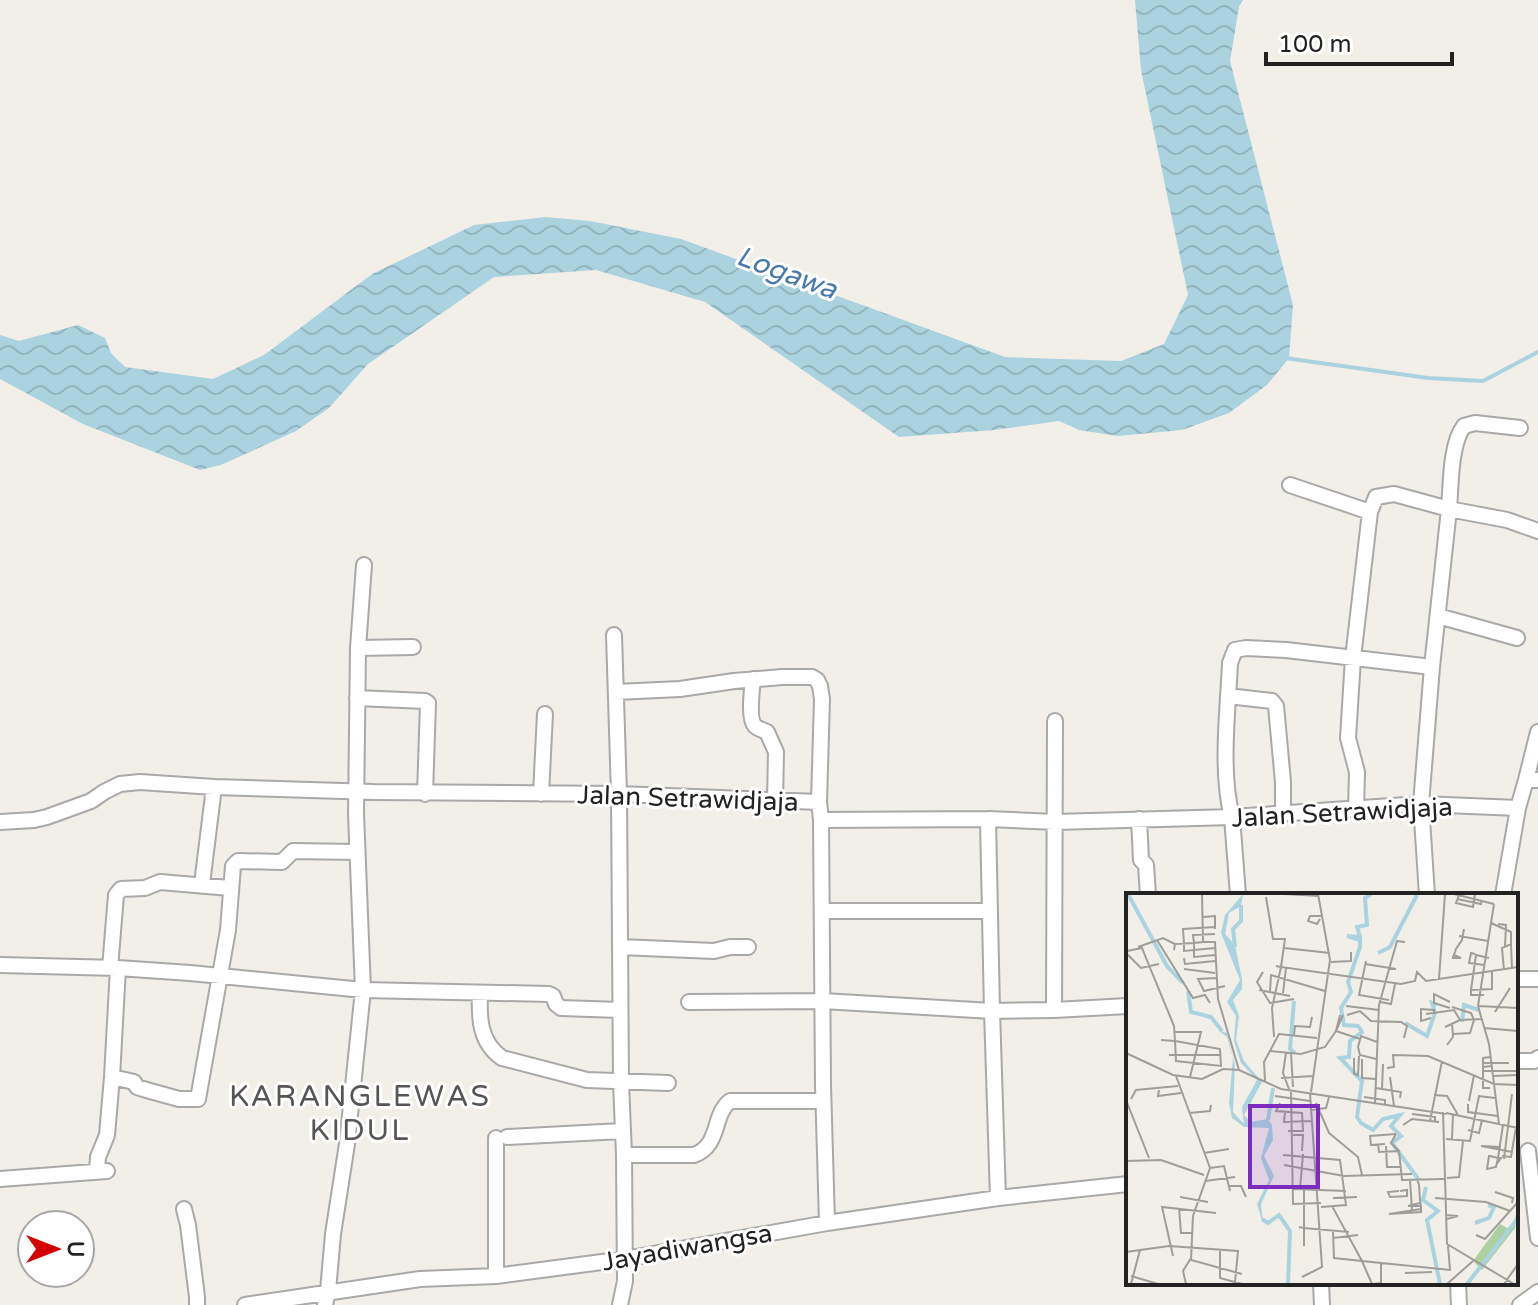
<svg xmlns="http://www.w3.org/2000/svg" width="1538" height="1305" viewBox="0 0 1538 1305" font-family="'Varela Round',sans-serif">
<defs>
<pattern id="water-waves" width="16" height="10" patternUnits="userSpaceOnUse" patternTransform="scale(2)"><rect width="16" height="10" fill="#aad3df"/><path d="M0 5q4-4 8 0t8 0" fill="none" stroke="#92b5bf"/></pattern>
</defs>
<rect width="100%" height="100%" fill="#f2efe9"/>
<!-- water -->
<path fill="url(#water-waves)" d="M 1135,0 L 1243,0 L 1239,7 L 1230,61 L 1293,305 L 1289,358 L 1267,385 L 1229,413 L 1182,430 L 1118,436 L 1079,430 L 1059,421 L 994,430 L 899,437 L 705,302 L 596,270 L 494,277 L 368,364 L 329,408 L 296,431 L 221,465 L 200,470 L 83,424 L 0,379 L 0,335 L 19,341 L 78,325 L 105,338 L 111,353 L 125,367 L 213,379 L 264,355 L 372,274 L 474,225 L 546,217 L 590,221 L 681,239 L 1005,357 L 1121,361 L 1164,344 L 1188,295 L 1141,70 Z"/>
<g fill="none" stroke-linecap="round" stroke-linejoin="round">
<!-- stream -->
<path stroke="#aad3df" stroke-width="4" d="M 1285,358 L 1428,378 L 1483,381 L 1538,352"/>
<defs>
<path id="minor" d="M 1290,485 L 1370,512 L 1376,497 L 1394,494 L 1449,509 C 1451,486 1450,444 1464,426 L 1475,423 L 1520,428
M 1438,616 L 1517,638
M 614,635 L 619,794 L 621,1082 L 624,1155 L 625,1281 L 620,1305
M 358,648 L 364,565
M 753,679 C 752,689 748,719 755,726 C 756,728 765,731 767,732 L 776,752 L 775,801
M 616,692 L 680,689 L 734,681 L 782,677 L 812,677 L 817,680 L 820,686 L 822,699 L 819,802
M 1228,696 L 1272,701 L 1276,706 L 1283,782 L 1283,813
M 357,698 L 425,701 L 428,703 L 425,794
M 1055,721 L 1054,1010 L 1128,1006
M 1526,780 L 1538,732
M 541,794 L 545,714
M 1356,810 L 1357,772 L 1348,738 L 1353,658 L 1370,512
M 1139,819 L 1141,860 L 1146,865 L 1148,895
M 821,820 L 823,1085 L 827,1223
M 0,822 L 34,820 L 47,817 L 91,801 L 104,792 L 120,784 L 140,782 L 214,787 L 374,792 L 619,794 L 819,802 L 821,820 L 988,819 L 1055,822 L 1232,817 L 1421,804 L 1518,808 L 1526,780 L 1538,780
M 202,884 L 214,787
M 1238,895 L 1232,817 C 1220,771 1228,710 1230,663 L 1235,650 L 1246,648 L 1286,650 L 1432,667
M 1427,895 L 1421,804 L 1432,667 L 1449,509 L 1507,520 L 1538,531
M 1503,895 L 1518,808
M 823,911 L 989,911
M 620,947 L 714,951 L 730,947 L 748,947
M 0,965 L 118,968 L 190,973 L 363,990 L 549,994 L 553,996 L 556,1004 L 561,1008 L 620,1010
M 110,968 L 116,895 L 121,889 L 145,888 L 160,882 L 230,888
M 1516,979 L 1538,979
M 480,993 C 479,1017 479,1042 502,1058 L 587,1080 L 668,1083
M 689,1002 L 823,1001 L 992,1011 L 988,819
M 1516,1061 L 1534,1061 L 1538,1058
M 112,1077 L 134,1082 L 137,1087 L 143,1089 L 179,1099 L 198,1099 L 228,930 L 233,866 L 238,861 L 282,862 L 293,851 L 357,852
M 507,1137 L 622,1131
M 496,1138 L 496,1276
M 1528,1151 L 1538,1238
M 624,1155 L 694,1155 C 721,1145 712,1115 730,1101 L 823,1101
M 97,1171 L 98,1157 L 107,1135 L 112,1077 L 118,968
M 0,1179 L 107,1171
M 998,1198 L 992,1011 L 1054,1010
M 184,1209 L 188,1225 L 197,1297 L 197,1305
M 1321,1283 L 1322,1305
M 1458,1283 L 1459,1305
M 245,1305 L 420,1279 L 496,1276 L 625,1259 L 827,1223 L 998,1198 L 1128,1184
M 325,1305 L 328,1291 L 333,1234 L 347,1144 L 363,990 L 356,814 L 358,648 L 413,647
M 1520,1305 L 1538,1292"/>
</defs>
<!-- minor casing -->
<use href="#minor" stroke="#a9a9a9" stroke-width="18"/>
<!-- minor -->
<use href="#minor" stroke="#fff" stroke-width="14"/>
</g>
<g text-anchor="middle" stroke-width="6" stroke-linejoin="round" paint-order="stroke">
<!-- street labels -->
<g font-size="26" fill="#222" stroke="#fff">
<text transform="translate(688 798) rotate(2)" y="9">Jalan Setrawidjaja</text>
<text transform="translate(1342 812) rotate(-3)" y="9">Jalan Setrawidjaja</text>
<text transform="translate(687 1247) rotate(-10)" y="9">Jayadiwangsa</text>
</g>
<!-- water labels -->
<g font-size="28" font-style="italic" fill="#4a7aab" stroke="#fff">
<text transform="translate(787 272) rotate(20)" y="10">Logawa</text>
</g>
<!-- quarter labels -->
<g font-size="30" letter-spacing="2" fill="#555" stroke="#fff">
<text x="360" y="1106">KARANGLEWAS<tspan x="360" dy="34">KIDUL</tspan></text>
</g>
</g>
<!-- overview -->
<g transform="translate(1126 893)">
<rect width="392" height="392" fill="#f2efe9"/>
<path d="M 392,317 L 389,335 L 356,377 L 347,368 L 374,331 L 385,337 Z" fill="#add19e"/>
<path d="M 117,1 L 115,13 L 103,20 L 99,41 L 109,52 L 116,86 L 116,96 L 107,107 L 113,123 L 110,147 L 118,168 L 136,189 L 118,222 L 124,229 L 142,226 L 146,232 L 147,247 L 138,263 L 148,283 L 135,311 L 137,331 L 131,311 L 143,287 L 135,265 L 143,235 L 118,234 L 106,225 L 103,210 L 107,165 L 101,144 L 92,137 L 101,140 L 109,172 L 107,219 L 118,231 L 116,214 L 131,187 L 115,170 L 108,148 L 110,123 L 101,109 L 114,87 L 95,40 L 99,22 Z" fill="#aad3df"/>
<path fill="none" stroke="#aad3df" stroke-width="4" d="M 2,1 L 41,73 L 57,90M 245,1 L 239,5 L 241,32 L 231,34 L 234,44 L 221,43 L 234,47 L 234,54 L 222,89 L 225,99 L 215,115 L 218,132 L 232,133 L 236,139 L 224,148 L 223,164 L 214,165 L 236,188 L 231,224 L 235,230 L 247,237 L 257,226 L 274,222 L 265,233 L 275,243 L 266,250 L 293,287M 109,54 L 107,36 L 115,28 L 115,12M 252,60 L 264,54 L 291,2M 62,98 L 65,119 L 85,124 L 96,138M 168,108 L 164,156 L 169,160M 336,129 L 338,112 L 353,117M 279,130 L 301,143 L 309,120 L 306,110 L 311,112M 142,227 L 147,195M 300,294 L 297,307 L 312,318 L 301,327 L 314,391M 136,326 L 142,330 L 153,322 L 164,338 L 162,391M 349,330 L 363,325 L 368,314 L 362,312M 341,391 L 392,325"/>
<path fill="none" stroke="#9f9d99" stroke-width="2" d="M 76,1 L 77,49 L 89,49 L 92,106 L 113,177M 158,1 L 193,3M 328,1 L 368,11M 333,2 L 330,10 L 347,14 L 349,1M 140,4 L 147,46 L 159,46 L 155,74 L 275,91 L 289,88 L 291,79 L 300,88 L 392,74M 331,6 L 355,11 L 356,7M 77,24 L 89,23 L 89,36M 194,26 L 191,31 L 182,28 L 184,23 L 195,23M 365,30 L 385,39 L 385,51M 372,31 L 380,32 L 379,53M 333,43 L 362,48M 31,47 L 67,105 L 79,102 L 84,110M 0,49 L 1,58 L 16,55 L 20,65 L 48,133 L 49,148 L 50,168 L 95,173 L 94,156 L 49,148 L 35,147M 77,49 L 68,50 L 68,57 L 89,55M 49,51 L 68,50 L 67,42 L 89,41M 58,51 L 57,36 L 89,34M 58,51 L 58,58 L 68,57 L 68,64 L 89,62M 12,54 L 37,45 L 49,51 L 48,57M 158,55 L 204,60M 0,60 L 15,75 L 33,71M 349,61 L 345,60 L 343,70 L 358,72M 328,62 L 335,65 L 327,65 L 327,64 L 329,59 L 330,56 L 336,47 L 338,36M 58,65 L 59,71 L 89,68M 240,68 L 233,102 L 263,107M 205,69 L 225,68 L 225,59M 239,71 L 270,76M 58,76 L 89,80M 378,77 L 376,55 L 385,51 L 386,76M 137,79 L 131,89 L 144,110 L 168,106M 90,85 L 72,86 L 78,98 L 99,93M 313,86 L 319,1M 133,97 L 164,103M 345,97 L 350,62 L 363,65M 144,98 L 145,82 L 199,98M 157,100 L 160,75M 358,102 L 345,102 L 345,97 L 366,96 L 366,79M 254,109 L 265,111 L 269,91M 220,113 L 253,117M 352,113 L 363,151 L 373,231M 352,113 L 392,115M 352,113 L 368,11M 326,114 L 345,120 L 348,127 L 344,140 L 327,141M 324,115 L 308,110 L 308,101 L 324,109M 369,119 L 384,95M 300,121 L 328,117 L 334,127M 214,122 L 210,138 L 217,122M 221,122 L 234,118 L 245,128 L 275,129 L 281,133 L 278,145M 305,125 L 295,128 L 295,116 L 308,117 L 308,121M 319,134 L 334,127 L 356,126M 358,135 L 392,138M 49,139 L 75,139 L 64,184M 168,142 L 169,133 L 184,134 L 186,124M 148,144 L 146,115 L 155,74 L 150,73M 321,152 L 327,144 L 326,130M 143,158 L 175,161 L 199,154 L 210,138 L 234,146M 0,160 L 47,182 L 76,186 L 97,176 L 113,177 L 155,196 L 320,221M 160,160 L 157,180 L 163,196M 165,160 L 167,194M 43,162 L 94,162M 365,164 L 357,165 L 357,174 L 366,173M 228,165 L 228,181 L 232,182 L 233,163M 236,166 L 236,185 L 250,186M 250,166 L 234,162 L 232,154 L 235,143 L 251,149M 357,170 L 383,170M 357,174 L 357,195 L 364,195M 261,175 L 268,174 L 267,162 L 302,163 L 368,191 L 392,192M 357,178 L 392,178M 50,183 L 84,275 L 67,323 L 65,367 L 116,381M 367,183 L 392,182M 264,184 L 268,213M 155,185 L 187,183M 139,188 L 138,169 L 153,141 L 191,145M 250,195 L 275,199 L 274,205M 256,196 L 257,171M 33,197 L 32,203 L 55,200M 165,199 L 167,311 L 195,310M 185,199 L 204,67 L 192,1M 308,202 L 321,203 L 332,222M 149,203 L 184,208M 238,204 L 259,207 L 259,211M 5,206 L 10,197 L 52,193M 0,207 L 23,265M 343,208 L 348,182M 154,210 L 150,218 L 176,220 L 177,238 L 162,238M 190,210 L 203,240 L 232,264 L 236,282M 249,211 L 253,112 L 271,48 L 279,49M 342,211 L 342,219 L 372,223M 184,217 L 200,215 L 203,204M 159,219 L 158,229 L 185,228M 317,219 L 321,351 L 388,391M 63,220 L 84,218 L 85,212M 320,220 L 392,235M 286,221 L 309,224 L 309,229M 304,228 L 316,168M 277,232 L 286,226 L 313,229M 342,237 L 353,240 L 356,227M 270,241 L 265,250 L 273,258 L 276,287 L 318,286M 167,242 L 177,242 L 176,258M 320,246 L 344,248 L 353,203 L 369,205M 326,246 L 327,221M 252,251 L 253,259 L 274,258M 259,251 L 245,252 L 244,243 L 270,241M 260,253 L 261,274 L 275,274M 375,254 L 355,253 L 386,259M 78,260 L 103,256M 157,262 L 214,267 L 220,312 L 195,314M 376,263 L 385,264 L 390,234M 378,266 L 386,201M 0,268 L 35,267 L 78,282M 158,272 L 218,283 L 286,281M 370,272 L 375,265 L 372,265 L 364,263 L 363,263 L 361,276 L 370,274 L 372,265 L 377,232M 84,275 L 98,273 L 104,298M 321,285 L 333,284 L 337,248M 291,286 L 293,292 L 294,307 L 295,314 L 295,319 L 263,321 L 295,316M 284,287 L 286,317M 79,288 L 109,284M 103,293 L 115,293 L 120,304M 167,296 L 220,298M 174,296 L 177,261M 273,298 L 262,299 L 264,304 L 281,303 L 281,297 L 274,298M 369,299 L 387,305 L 386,310M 54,304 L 82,309M 207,305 L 231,304M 309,305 L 360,309 L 384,318M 294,310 L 282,313 L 294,313M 206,313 L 236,368 L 324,377 L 322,353M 53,315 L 55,340 L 67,340M 319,322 L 332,323 L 321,326M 173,334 L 178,335 L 178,296M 207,339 L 208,365 L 236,368 L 246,391M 350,342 L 359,346 L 392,309M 207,345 L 232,342M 178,353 L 178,335 L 223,339M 94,357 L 94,385 L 116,391M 0,359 L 43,353 L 112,358 L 109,389M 47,363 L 36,314 L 90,320M 279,380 L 306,379M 5,383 L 32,391M 176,384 L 196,374 L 184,200M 5,391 L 14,357M 60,391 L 57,378 L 65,365M 248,391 L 255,390 L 255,369M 321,391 L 347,368M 378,391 L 392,371"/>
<path fill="#7b2cbf" fill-opacity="0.15" stroke="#7b2cbf" stroke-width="4" d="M 124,213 L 192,213 L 192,294 L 124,294 Z"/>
<rect width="392" height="392" fill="none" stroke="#222" stroke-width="4"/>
</g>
<!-- north arrow -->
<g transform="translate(56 1249) rotate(90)"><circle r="38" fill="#ffffff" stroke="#a7a7a7" stroke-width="2"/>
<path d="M0-6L14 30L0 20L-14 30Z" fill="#d40000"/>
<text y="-12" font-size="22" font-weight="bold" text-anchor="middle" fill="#222222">U</text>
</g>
<!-- scale -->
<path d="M1266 52v12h186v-12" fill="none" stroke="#222222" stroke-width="4"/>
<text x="1278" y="52" font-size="24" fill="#222222" stroke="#ffffff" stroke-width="6" paint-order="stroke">100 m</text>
</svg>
